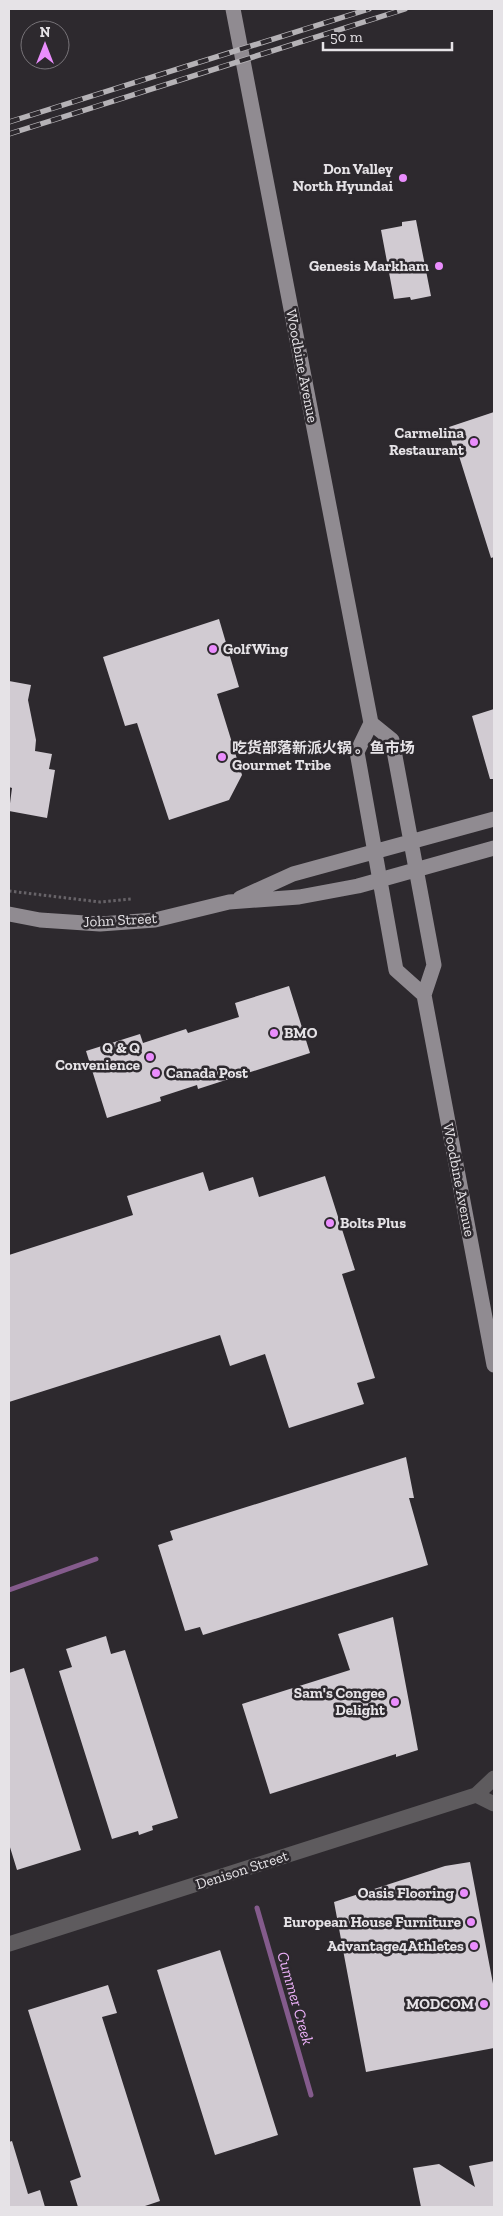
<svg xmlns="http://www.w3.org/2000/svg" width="503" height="2216" viewBox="0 0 503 2216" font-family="'Zilla Slab','Noto Sans SC',serif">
<rect width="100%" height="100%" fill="#2d292e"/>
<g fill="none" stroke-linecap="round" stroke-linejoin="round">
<!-- stream -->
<path stroke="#845b8c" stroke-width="5" d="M 9,1590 L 96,1559
M 257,1908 L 311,2095"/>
</g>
<!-- building -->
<path fill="#d1cbd2" d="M 416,220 L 431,296 L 411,300 L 410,297 L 394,299 L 381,230 L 402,226 L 402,222 Z
M 494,412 L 494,557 L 491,558 L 459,456 L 456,457 L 449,434 L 452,433 L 449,427 Z
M 219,619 L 239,687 L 217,694 L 242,775 L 229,800 L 169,820 L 137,723 L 125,726 L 103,657 Z
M 9,681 L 31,685 L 28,700 L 36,740 L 35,751 L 52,754 L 49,769 L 55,770 L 47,818 L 9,811 L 12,788 L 9,787 Z
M 494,709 L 494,779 L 490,779 L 472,716 Z
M 289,986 L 310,1053 L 198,1089 L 197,1085 L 160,1097 L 161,1101 L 107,1118 L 86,1051 L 140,1034 L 143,1043 L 186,1029 L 188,1033 L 239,1017 L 235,1003 Z
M 203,1172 L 209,1191 L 253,1177 L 259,1197 L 325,1176 L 355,1270 L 342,1274 L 375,1378 L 357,1383 L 364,1404 L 289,1428 L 265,1354 L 230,1366 L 220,1335 L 9,1402 L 9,1255 L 133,1215 L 127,1196 Z
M 406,1457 L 414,1498 L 409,1498 L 428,1565 L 203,1635 L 200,1627 L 185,1631 L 158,1545 L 173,1540 L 170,1531 Z
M 393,1617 L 418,1750 L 396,1757 L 396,1754 L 270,1794 L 242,1704 L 350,1670 L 338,1634 Z
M 106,1636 L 111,1654 L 125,1650 L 178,1818 L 152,1826 L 153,1830 L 139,1835 L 138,1831 L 112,1839 L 59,1671 L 72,1667 L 66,1649 Z
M 24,1668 L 81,1850 L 17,1870 L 9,1844 L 9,1673 Z
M 470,1862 L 494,1989 L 494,2048 L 366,2072 L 334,1902 L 445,1866 Z
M 220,1950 L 278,2135 L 215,2155 L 157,1970 Z
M 108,1985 L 117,2013 L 102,2017 L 160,2201 L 142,2207 L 78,2207 L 70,2181 L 81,2177 L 28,2010 Z
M 12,2141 L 28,2194 L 40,2190 L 45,2207 L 9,2207 L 9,2142 Z
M 494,2161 L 494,2207 L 421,2207 L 413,2168 L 439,2164 L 475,2187 L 469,2166 Z"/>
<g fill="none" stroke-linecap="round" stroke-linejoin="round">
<!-- path -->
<path stroke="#676368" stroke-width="3" stroke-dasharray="2.5 2.5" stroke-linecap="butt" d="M 9,891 L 100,902 L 131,899"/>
<!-- minor -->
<path stroke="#5e5b5e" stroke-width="15" d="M 476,1795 L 494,1804
M 9,1944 L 476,1795 L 494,1778"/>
<!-- major -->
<path stroke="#908b91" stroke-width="15" d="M 233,9 L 371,723 L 357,752 L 396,970 L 424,995
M 371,723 L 392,740 L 434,965 L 424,995 L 494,1365
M 240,898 L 293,874 L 494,819
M 9,914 L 40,920 L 100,924 L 155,920 L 229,902 L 299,897 L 358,886 L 494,848"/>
<defs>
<path id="rail" d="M 9,122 L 369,9
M 9,134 L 405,9"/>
</defs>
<!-- rail casing -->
<use href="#rail" stroke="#b5b2b6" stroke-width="5.5"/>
<!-- rail -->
<use href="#rail" stroke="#2d292e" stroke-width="4" stroke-dasharray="11" stroke-linecap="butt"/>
</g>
<!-- markers -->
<g fill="#ea8dfd" stroke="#2d292e" stroke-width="2">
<circle cx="403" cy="178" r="5"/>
<circle cx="439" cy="266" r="5"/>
<circle cx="474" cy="442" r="5"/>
<circle cx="213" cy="649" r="5"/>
<circle cx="222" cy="757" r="5"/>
<circle cx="274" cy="1033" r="5"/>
<circle cx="150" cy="1057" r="5"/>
<circle cx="156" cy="1073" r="5"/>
<circle cx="330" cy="1223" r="5"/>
<circle cx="395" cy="1702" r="5"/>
<circle cx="464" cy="1893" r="5"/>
<circle cx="471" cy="1922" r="5"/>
<circle cx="474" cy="1946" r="5"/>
<circle cx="484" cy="2004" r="5"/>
</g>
<g text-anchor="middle" stroke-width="5" stroke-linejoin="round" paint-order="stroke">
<!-- poi labels -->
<g font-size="15" font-weight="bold" fill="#e6e3e7" stroke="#2d292e" text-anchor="end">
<text x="393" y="174">Don Valley<tspan x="393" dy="17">North Hyundai</tspan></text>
<text x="429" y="271">Genesis Markham</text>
<text x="464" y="438">Carmelina<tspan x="464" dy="17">Restaurant</tspan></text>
<text x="223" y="654" text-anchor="start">GolfWing</text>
<text x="232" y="753" text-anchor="start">吃货部落新派火锅 。鱼市场<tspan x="232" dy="17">Gourmet Tribe</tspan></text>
<text x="284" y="1038" text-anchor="start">BMO</text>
<text x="140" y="1053">Q &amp; Q<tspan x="140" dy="17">Convenience</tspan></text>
<text x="166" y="1078" text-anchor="start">Canada Post</text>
<text x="340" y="1228" text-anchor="start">Bolts Plus</text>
<text x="385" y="1698">Sam's Congee<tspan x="385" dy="17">Delight</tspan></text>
<text x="454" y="1898">Oasis Flooring</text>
<text x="461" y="1927">European House Furniture</text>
<text x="464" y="1951">Advantage4Athletes</text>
<text x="474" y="2009">MODCOM</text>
</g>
<!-- street labels -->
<g font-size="15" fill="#e6e3e7" stroke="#2d292e">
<text transform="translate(302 366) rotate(79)" y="5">Woodbine Avenue</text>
<text transform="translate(120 920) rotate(-3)" y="5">John Street</text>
<text transform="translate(459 1180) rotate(79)" y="5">Woodbine Avenue</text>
<text transform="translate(242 1870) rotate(-18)" y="5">Denison Street</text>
</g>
<!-- water labels -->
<g font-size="16" font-style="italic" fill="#eeb2fb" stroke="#2d292e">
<text transform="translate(296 1998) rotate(74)" y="6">Cummer Creek</text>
</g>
</g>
<!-- border -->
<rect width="503" height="2216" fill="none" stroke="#e6e3e7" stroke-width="20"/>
<!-- north arrow -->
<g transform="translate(45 45)"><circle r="24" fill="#2d292e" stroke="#777378"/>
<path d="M0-4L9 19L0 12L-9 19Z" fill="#ea8dfd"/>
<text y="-8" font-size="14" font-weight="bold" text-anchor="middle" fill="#e6e3e7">N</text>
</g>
<!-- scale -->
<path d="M323 42v8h129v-8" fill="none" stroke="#e6e3e7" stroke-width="2.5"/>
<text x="330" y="42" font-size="15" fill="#e6e3e7" stroke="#2d292e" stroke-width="4" paint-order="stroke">50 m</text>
</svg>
